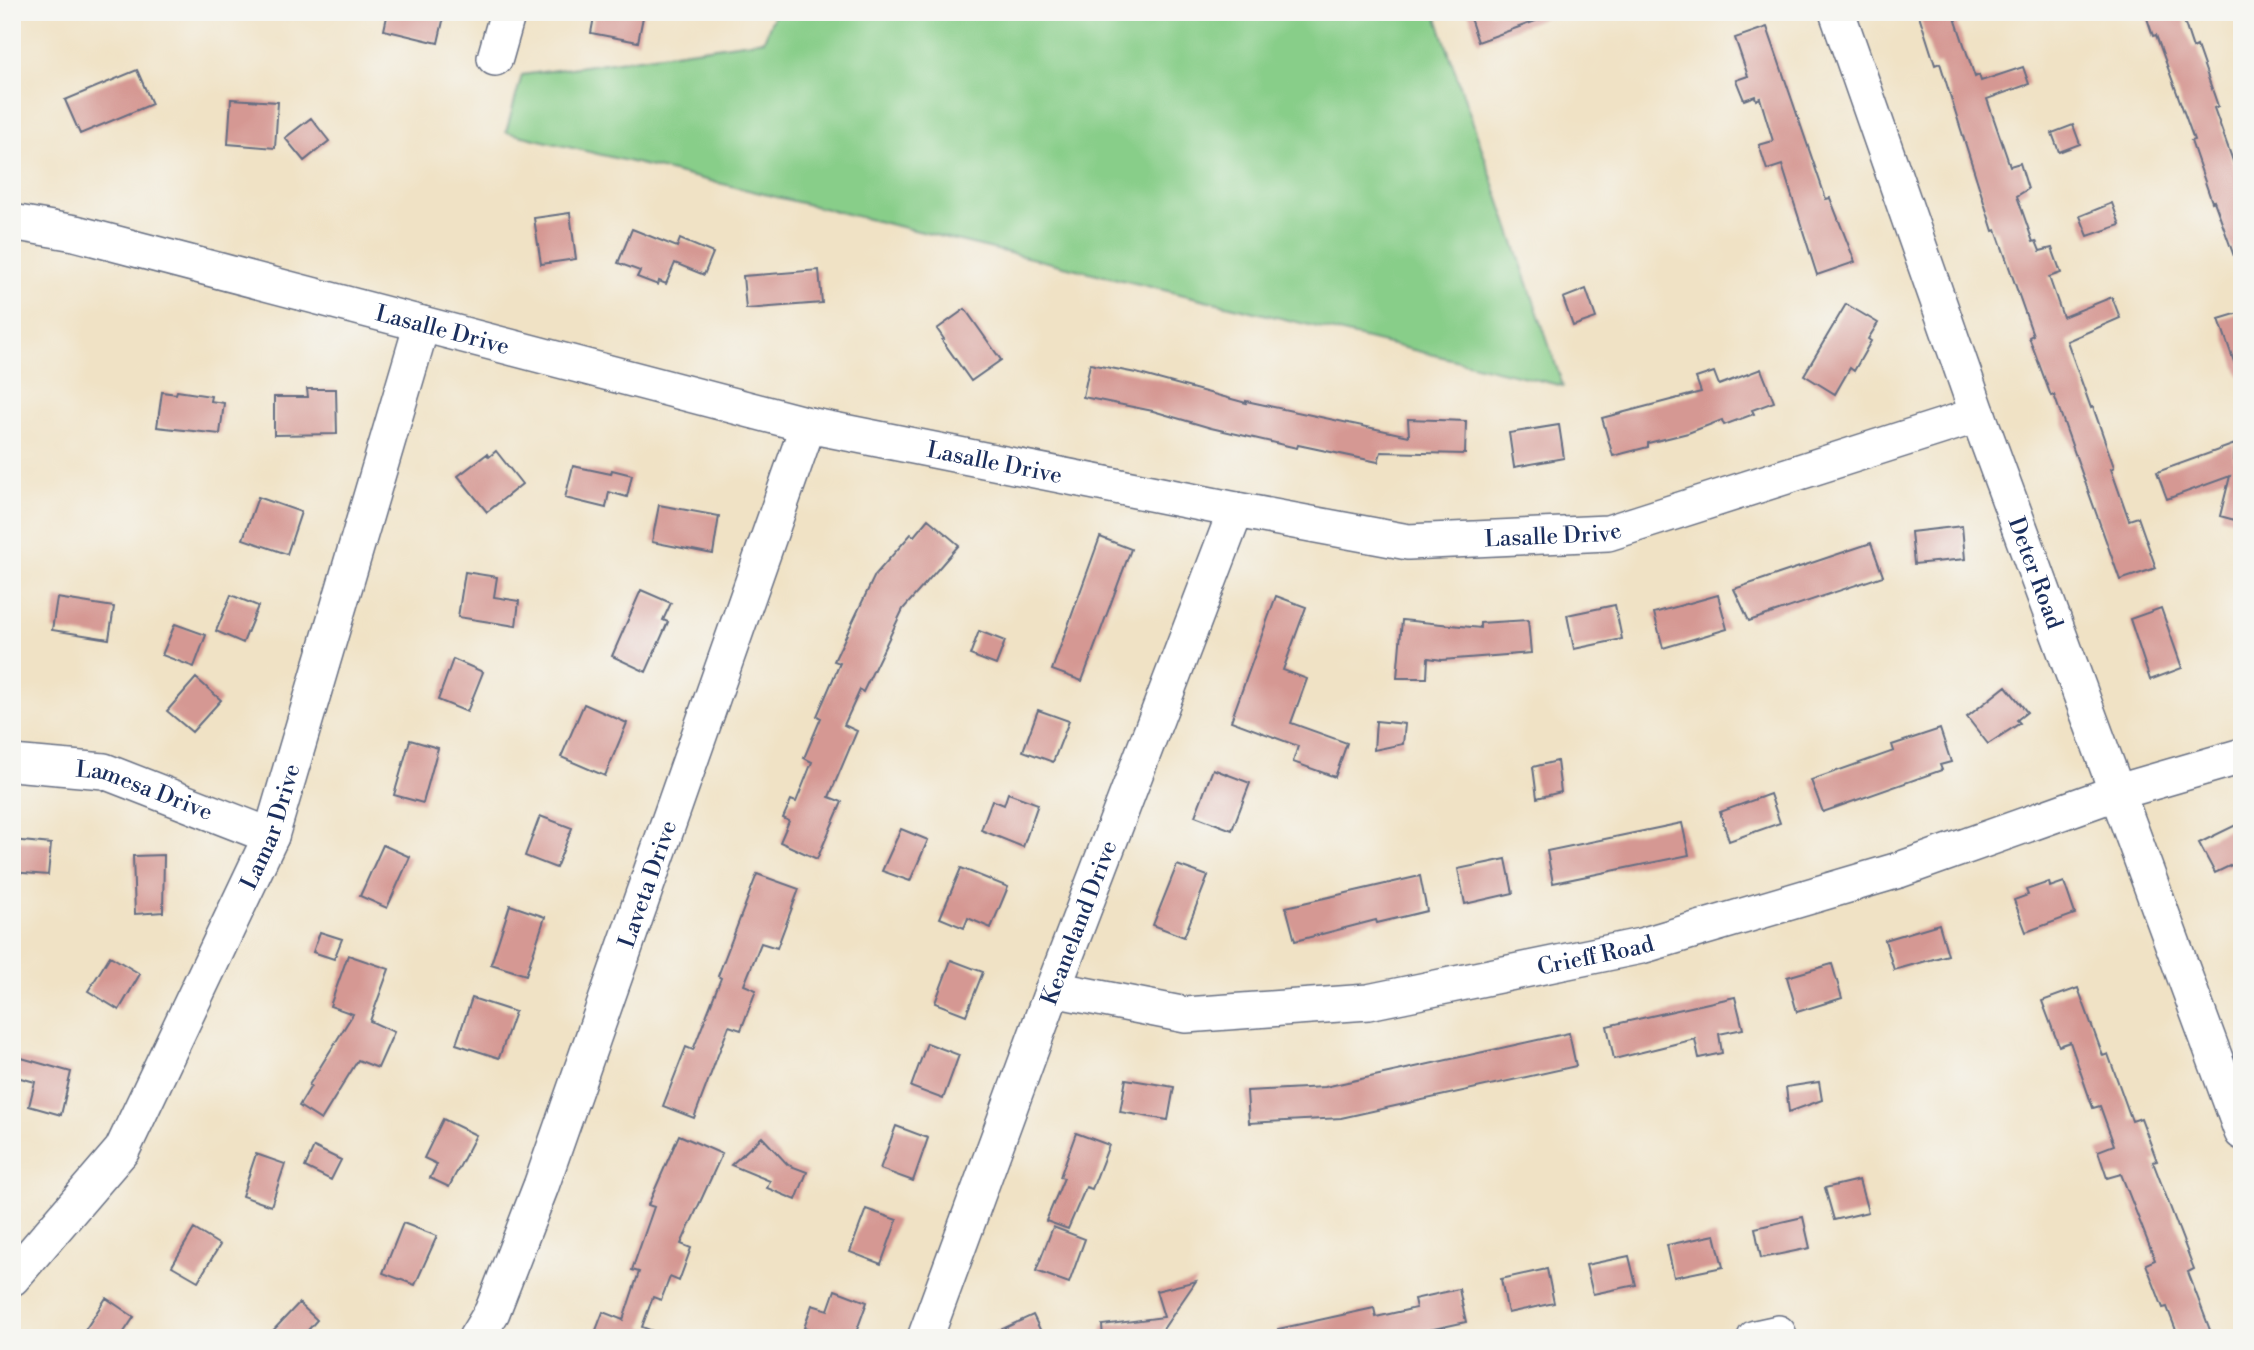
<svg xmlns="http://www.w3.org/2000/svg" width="2254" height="1350" viewBox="0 0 2254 1350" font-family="'Libre Bodoni',serif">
<rect width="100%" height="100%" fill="#f6f6f2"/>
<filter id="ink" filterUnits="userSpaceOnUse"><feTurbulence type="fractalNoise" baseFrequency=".0143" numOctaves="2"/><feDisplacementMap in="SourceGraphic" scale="14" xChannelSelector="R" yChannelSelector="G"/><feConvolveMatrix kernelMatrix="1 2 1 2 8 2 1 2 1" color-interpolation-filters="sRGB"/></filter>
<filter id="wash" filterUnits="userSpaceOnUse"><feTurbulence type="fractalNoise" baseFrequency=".00686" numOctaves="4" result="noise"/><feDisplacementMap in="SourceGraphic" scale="28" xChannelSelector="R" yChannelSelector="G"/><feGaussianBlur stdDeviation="1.57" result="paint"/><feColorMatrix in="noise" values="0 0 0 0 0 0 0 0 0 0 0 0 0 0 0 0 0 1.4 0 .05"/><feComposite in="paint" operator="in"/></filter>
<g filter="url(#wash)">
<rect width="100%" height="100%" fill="#f0e2c5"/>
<!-- green -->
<path fill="#88ce89" stroke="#527e74" stroke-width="2" d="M 775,12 L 1435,12 L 1563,386 L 506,132 L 522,75 L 764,40 Z"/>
<g id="blocks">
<!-- building -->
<path fill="#d59893" d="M 388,12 L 445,12 L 438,43 L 384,30 Z
M 595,12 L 644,12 L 638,42 L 591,33 Z
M 1468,12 L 1551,12 L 1552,15 L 1478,42 Z
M 1918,12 L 1953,12 L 1975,77 L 1979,75 L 1981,81 L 2023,67 L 2029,84 L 1987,99 L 2010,166 L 2020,163 L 2028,189 L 2017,196 L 2033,242 L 2036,241 L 2040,251 L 2052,248 L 2061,273 L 2049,277 L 2063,317 L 2112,297 L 2120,318 L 2067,341 L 2091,408 L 2093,407 L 2114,467 L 2111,469 L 2129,520 L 2138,517 L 2156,568 L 2120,580 L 2054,395 L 2051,396 L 2029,337 L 2033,335 L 1996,230 L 1993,231 L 1940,63 L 1935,65 Z
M 2145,12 L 2181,12 L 2193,48 L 2197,46 L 2218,106 L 2214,108 L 2242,186 L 2242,269 L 2239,270 L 2214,201 L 2212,202 L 2191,141 L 2194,140 L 2156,35 L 2153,36 Z
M 1767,27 L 1826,199 L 1830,198 L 1855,262 L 1817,275 L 1782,165 L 1767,170 L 1759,145 L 1773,141 L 1760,98 L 1756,100 L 1755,96 L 1744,100 L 1736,80 L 1748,76 L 1735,38 Z
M 137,70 L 152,104 L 80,134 L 65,100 Z
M 231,99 L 278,102 L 275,148 L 228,144 Z
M 311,118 L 329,141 L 304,161 L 285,138 Z
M 2073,125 L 2080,144 L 2059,152 L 2052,133 Z
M 2112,203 L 2120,225 L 2088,236 L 2080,216 Z
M 570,213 L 576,259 L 541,264 L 534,218 Z
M 632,229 L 677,247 L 680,239 L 713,253 L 704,275 L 675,263 L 666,284 L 659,281 L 658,285 L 637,277 L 640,271 L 618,263 Z
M 819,270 L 822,303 L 746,309 L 743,276 Z
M 1586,289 L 1596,318 L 1573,326 L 1563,298 Z
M 1846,304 L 1878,323 L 1868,339 L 1871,341 L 1854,371 L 1850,368 L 1835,394 L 1804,375 Z
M 965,309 L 1001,360 L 971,381 L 942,340 L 944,339 L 937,329 Z
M 2242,312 L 2242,376 L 2239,376 L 2219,319 Z
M 1090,364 L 1136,373 L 1246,403 L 1246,401 L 1409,436 L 1408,419 L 1466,421 L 1465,454 L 1381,452 L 1378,462 L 1298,445 L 1297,448 L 1211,428 L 1153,411 L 1083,397 Z
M 1761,369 L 1774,402 L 1752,410 L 1754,414 L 1724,425 L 1722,420 L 1688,433 L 1648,443 L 1648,447 L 1613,456 L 1602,418 L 1701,392 L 1696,378 L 1714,372 L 1719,385 Z
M 307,389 L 336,389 L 337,434 L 274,435 L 274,397 L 308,397 Z
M 177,391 L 211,396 L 210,401 L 224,403 L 220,434 L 157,427 L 162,392 L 176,394 Z
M 1559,425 L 1564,458 L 1514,467 L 1509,433 Z
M 2235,444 L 2234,460 L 2242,461 L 2242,522 L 2220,516 L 2230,476 L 2167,499 L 2157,472 Z
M 496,451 L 522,484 L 487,512 L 458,476 L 487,454 L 489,457 Z
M 573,466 L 611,474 L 612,470 L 632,475 L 627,497 L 609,492 L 606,508 L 565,498 Z
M 258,497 L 301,512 L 287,554 L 243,539 Z
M 659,505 L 719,516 L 713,554 L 652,542 Z
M 928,519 L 959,545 L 903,609 L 863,692 L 860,690 L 844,725 L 857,731 L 829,797 L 842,802 L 817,859 L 780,842 L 789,821 L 783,818 L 791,800 L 796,802 L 812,762 L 804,758 L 821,718 L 817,716 L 840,663 L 834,661 L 875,575 L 911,534 L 914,536 Z
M 1962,526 L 1965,559 L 1914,564 L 1911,532 Z
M 1100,537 L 1131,549 L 1082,681 L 1052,670 Z
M 1871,543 L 1883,576 L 1749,621 L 1734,589 Z
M 465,572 L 497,577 L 494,597 L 519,601 L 516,626 L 458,617 Z
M 641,590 L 671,603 L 663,620 L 668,622 L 646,672 L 612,656 Z
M 231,595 L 258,606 L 243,643 L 216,631 Z
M 1718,595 L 1727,629 L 1663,648 L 1654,613 Z
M 1276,596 L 1306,607 L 1283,670 L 1307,679 L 1291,723 L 1347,743 L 1335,777 L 1293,762 L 1298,746 L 1231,721 Z
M 57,598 L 114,607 L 109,639 L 52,630 Z
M 1615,605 L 1622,639 L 1574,649 L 1567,615 Z
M 2161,608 L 2182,668 L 2150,680 L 2130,619 Z
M 1402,620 L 1480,628 L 1480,623 L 1528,620 L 1531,653 L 1442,660 L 1428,658 L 1427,678 L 1397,678 Z
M 175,624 L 206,635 L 194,667 L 162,655 Z
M 979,631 L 1005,641 L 996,665 L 970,655 Z
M 453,659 L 483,672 L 467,712 L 438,700 Z
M 196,678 L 221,700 L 192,732 L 167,711 Z
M 2006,686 L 2027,712 L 2017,720 L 2020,723 L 1988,744 L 1967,717 Z
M 584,704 L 627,723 L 605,776 L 561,757 Z
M 1038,710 L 1069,721 L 1053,762 L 1023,751 Z
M 1376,721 L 1405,724 L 1403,744 L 1374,750 Z
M 1940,729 L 1951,762 L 1940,765 L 1942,770 L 1823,812 L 1811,780 L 1894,751 L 1892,745 Z
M 410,740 L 438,748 L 423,803 L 394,795 Z
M 1557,761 L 1561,792 L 1537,798 L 1533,767 Z
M 1213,769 L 1250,783 L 1232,830 L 1195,816 Z
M 1008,793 L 1038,804 L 1023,847 L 981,830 L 992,800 L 1004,805 Z
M 1770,794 L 1780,823 L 1729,841 L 1720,812 Z
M 540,816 L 572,828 L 556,868 L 525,856 Z
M 2242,822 L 2242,860 L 2215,873 L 2199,843 Z
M 1682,823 L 1689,855 L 1553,883 L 1547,851 Z
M 901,829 L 928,840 L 910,881 L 882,871 Z
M 12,840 L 51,844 L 48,875 L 12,872 Z
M 383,845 L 410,857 L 387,908 L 360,896 Z
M 164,855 L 163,912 L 135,914 L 133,856 Z
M 1506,859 L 1513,893 L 1465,904 L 1458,869 Z
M 1177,865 L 1208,876 L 1184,937 L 1153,925 Z
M 961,868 L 1008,887 L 991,928 L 968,918 L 964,928 L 940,918 Z
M 757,874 L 799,889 L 777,948 L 761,943 L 744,985 L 756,990 L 741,1030 L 729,1026 L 694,1118 L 663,1106 L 686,1047 L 693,1050 L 721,978 L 718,976 Z
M 1420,876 L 1427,911 L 1377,923 L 1376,920 L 1295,941 L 1286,907 Z
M 2049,882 L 2050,887 L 2064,882 L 2075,914 L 2026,932 L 2014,900 L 2028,895 L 2026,890 Z
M 510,905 L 545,917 L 526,975 L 491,964 Z
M 1939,924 L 1948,955 L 1894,970 L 1885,940 Z
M 320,932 L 342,939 L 334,959 L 313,952 Z
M 348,955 L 389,969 L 370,1021 L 394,1032 L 378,1068 L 358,1060 L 321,1120 L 299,1106 L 311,1086 L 309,1085 L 353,1014 L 330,1006 Z
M 110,956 L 140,974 L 119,1010 L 88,991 Z
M 951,960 L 983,972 L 966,1015 L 935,1003 Z
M 1832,964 L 1842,998 L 1797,1012 L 1787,977 Z
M 2078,988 L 2103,1056 L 2108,1054 L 2132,1121 L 2141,1118 L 2157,1161 L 2153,1162 L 2194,1269 L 2188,1272 L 2213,1338 L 2179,1338 L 2167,1307 L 2163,1308 L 2146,1264 L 2155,1260 L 2121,1174 L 2107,1178 L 2098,1151 L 2114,1145 L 2100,1106 L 2093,1108 L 2070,1042 L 2059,1046 L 2042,1001 Z
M 1735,997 L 1743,1029 L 1719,1034 L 1722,1053 L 1699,1058 L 1695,1039 L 1614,1059 L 1607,1026 Z
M 472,998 L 515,1012 L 499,1058 L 456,1044 Z
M 1569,1033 L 1576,1066 L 1341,1118 L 1249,1123 L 1247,1091 L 1325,1087 Z
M 927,1043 L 959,1055 L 943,1099 L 911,1087 Z
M 18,1057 L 71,1072 L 61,1115 L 29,1106 L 35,1082 L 13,1076 Z
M 1126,1079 L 1174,1087 L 1168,1120 L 1120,1112 Z
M 1819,1082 L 1822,1100 L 1789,1112 L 1786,1087 Z
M 443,1119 L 476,1135 L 449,1187 L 430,1178 L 437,1164 L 424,1158 Z
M 896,1126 L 928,1138 L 913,1181 L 880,1169 Z
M 1076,1133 L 1109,1145 L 1092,1189 L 1086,1187 L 1068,1229 L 1046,1221 L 1064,1178 L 1060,1177 Z
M 679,1135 L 722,1154 L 681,1244 L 691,1248 L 679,1281 L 670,1277 L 661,1300 L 653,1297 L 642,1327 L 666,1336 L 666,1338 L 593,1338 L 603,1312 L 623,1320 L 639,1272 L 632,1270 L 654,1207 L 648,1205 Z
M 762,1137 L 788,1165 L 807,1172 L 796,1200 L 767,1188 L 770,1181 L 731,1165 Z
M 314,1147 L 341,1160 L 331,1180 L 305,1167 Z
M 256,1154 L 285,1164 L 271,1206 L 242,1196 Z
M 1859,1180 L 1868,1212 L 1834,1220 L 1825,1188 Z
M 866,1209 L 897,1220 L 881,1264 L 850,1252 Z
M 1803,1217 L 1810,1248 L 1761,1258 L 1755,1228 Z
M 403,1223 L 437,1236 L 415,1285 L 383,1273 Z
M 1053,1227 L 1085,1239 L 1069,1283 L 1036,1271 Z
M 194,1229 L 220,1245 L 198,1281 L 172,1266 Z
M 1715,1235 L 1723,1267 L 1674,1277 L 1667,1245 Z
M 1629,1256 L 1636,1285 L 1593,1294 L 1586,1265 Z
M 1547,1269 L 1554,1303 L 1508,1313 L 1501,1279 Z
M 1196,1281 L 1157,1338 L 1103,1338 L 1102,1325 L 1164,1317 L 1156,1291 Z
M 1459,1289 L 1466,1322 L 1392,1338 L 1279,1338 L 1278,1329 L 1374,1308 L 1376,1317 L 1416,1308 L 1414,1299 Z
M 835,1290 L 867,1302 L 854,1338 L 831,1338 L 804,1328 L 812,1305 L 828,1310 Z
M 106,1298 L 134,1317 L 120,1338 L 80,1338 Z
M 299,1303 L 317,1320 L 301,1338 L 266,1338 Z
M 1033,1315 L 1044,1338 L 983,1338 Z"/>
</g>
</g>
<g filter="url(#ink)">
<use href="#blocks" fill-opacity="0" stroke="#666e82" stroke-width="2"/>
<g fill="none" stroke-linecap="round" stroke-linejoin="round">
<defs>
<g id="minor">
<path id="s1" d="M 1837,12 L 1978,415 L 2242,1132"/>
<path d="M 495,58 L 508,12"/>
<path id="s2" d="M 12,222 L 75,233 L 808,425 L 1236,510 L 1408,542 L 1608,533 L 1978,415"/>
<path id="s3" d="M 12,763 L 104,771 L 271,836"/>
<path id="s4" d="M 1053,989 L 1186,1015 L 1368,1002 L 1641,946 L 1899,870 L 2118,792 L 2242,756"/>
<path id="s5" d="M 12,1278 L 122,1150 L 271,836 L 422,324"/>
<path id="s6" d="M 476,1338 L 492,1312 L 541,1186 L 808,425"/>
<path id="s7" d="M 925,1338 L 1053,989 L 1236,510"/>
<path d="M 1755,1338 L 1778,1333"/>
</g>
</defs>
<!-- minor casing -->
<use href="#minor" stroke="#666e82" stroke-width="38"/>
<!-- minor -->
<use href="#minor" stroke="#fff" stroke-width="35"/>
</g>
</g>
<g text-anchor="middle" stroke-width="6" stroke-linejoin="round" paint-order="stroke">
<!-- street labels -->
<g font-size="23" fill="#1b2f5e" stroke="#f6f6f2">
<text dy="8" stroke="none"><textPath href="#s2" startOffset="444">Lasalle Drive</textPath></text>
<text dy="8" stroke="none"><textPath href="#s2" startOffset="1012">Lasalle Drive</textPath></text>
<text dy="8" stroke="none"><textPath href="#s2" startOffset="1578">Lasalle Drive</textPath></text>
<text dy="8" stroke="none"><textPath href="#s1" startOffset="595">Deter Road</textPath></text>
<text dy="8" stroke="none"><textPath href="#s3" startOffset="136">Lamesa Drive</textPath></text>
<text dy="8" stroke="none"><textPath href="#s5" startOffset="525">Lamar Drive</textPath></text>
<text dy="8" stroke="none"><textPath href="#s6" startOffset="486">Laveta Drive</textPath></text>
<text dy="8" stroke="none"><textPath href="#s7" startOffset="443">Keaneland Drive</textPath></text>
<text dy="8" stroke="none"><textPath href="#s4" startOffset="550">Crieff Road</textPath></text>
</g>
</g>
<!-- margin -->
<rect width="2254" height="1350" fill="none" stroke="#f6f6f2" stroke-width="42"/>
</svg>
